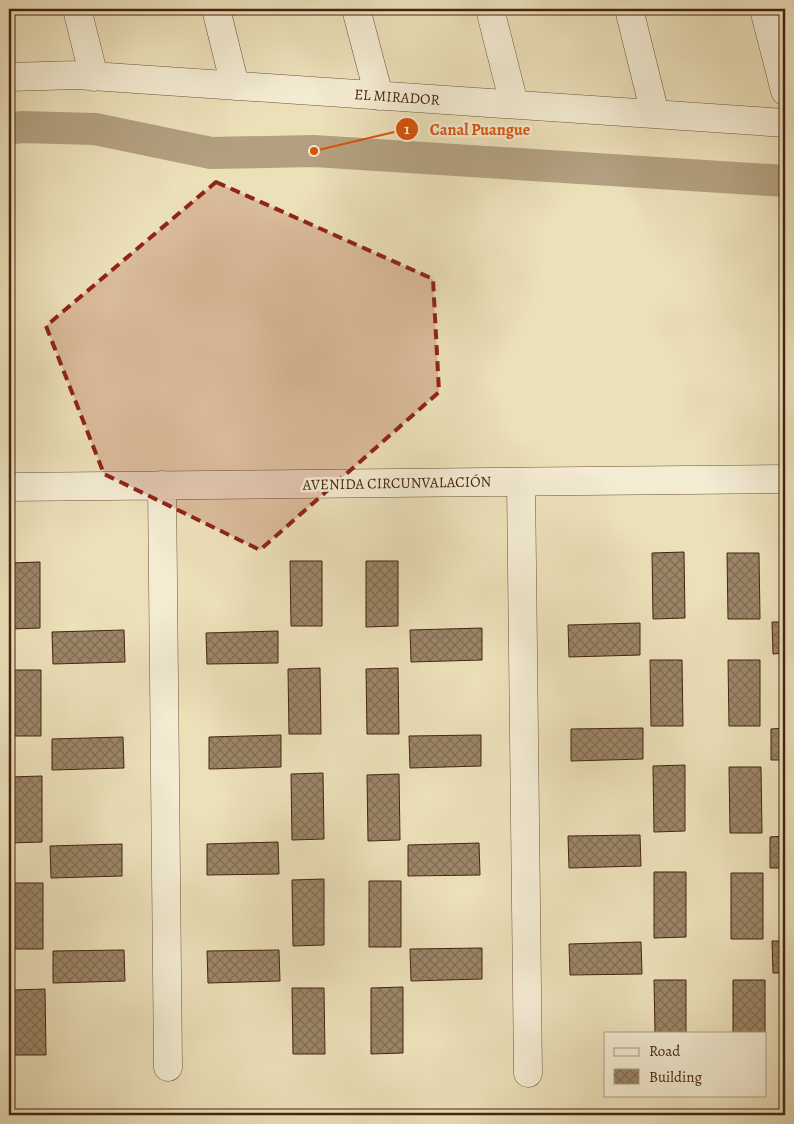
<svg xmlns="http://www.w3.org/2000/svg" width="794" height="1124" viewBox="0 0 794 1124" font-family="Alegreya,serif">
<defs>
<pattern id="building-cross-hatch" width="8" height="8" patternUnits="userSpaceOnUse" patternTransform="scale(1.25)"><rect width="8" height="8" fill="#9c8668"/><path d="M0 0l8 8M0 8l8-8" fill="none" stroke="#816d54"/></pattern>
</defs>
<rect width="100%" height="100%" fill="#ece0b9"/>
<filter id="stains"><feTurbulence type="fractalNoise" baseFrequency=".004" numOctaves="4"/><feColorMatrix values="0 0 0 0 .2 0 0 0 0 .09 0 0 0 0 .02 0 0 0 .5 -.17"/></filter>
<radialGradient id="worn" r=".72"><stop offset=".6" stop-color="#630" stop-opacity="0"/><stop offset="1" stop-color="#630" stop-opacity=".3"/></radialGradient>
<g fill="none" stroke-linecap="round" stroke-linejoin="round">
<!-- canal -->
<path stroke="#b3a080" stroke-width="32" d="M 9,129 L 21,127 L 95,129 L 211,153 L 314,151 L 785,181"/>
</g>
<!-- building -->
<path fill="url(#building-cross-hatch)" stroke="#452410" d="M 684,552 L 685,618 L 653,619 L 652,553 Z
M 727,553 L 759,553 L 760,619 L 728,619 Z
M 290,561 L 322,561 L 322,626 L 291,626 Z
M 366,561 L 398,561 L 398,626 L 366,627 Z
M 40,562 L 40,628 L 9,629 L 9,563 Z
M 772,622 L 785,622 L 785,653 L 773,654 Z
M 640,623 L 640,655 L 569,657 L 568,625 Z
M 482,628 L 482,660 L 411,662 L 410,630 Z
M 124,630 L 125,662 L 53,664 L 52,632 Z
M 278,631 L 278,663 L 207,664 L 206,633 Z
M 650,660 L 682,660 L 683,726 L 651,726 Z
M 728,660 L 760,660 L 760,726 L 729,726 Z
M 320,668 L 321,734 L 289,734 L 288,669 Z
M 398,668 L 399,734 L 367,734 L 366,669 Z
M 9,670 L 41,670 L 41,736 L 9,736 Z
M 643,728 L 643,759 L 571,761 L 571,729 Z
M 785,728 L 785,760 L 771,760 L 771,729 Z
M 281,735 L 281,767 L 209,769 L 209,737 Z
M 481,735 L 481,766 L 410,768 L 409,736 Z
M 123,737 L 124,768 L 52,770 L 52,739 Z
M 685,765 L 685,831 L 654,832 L 653,766 Z
M 729,767 L 761,767 L 762,833 L 730,833 Z
M 323,773 L 324,839 L 292,840 L 291,774 Z
M 399,774 L 400,840 L 368,841 L 367,775 Z
M 42,776 L 42,842 L 10,843 L 10,777 Z
M 640,835 L 641,866 L 569,868 L 568,836 Z
M 785,836 L 785,868 L 770,868 L 770,837 Z
M 278,842 L 279,874 L 207,875 L 207,844 Z
M 479,843 L 480,875 L 408,876 L 408,845 Z
M 122,844 L 122,876 L 51,878 L 50,846 Z
M 654,872 L 686,872 L 686,937 L 654,938 Z
M 731,873 L 763,873 L 763,939 L 731,939 Z
M 324,879 L 324,945 L 293,946 L 292,880 Z
M 369,881 L 401,881 L 401,947 L 369,947 Z
M 11,883 L 43,883 L 43,949 L 11,949 Z
M 772,941 L 785,941 L 785,973 L 773,973 Z
M 641,942 L 642,974 L 570,975 L 569,944 Z
M 482,948 L 482,979 L 411,981 L 410,949 Z
M 124,950 L 125,981 L 53,983 L 53,951 Z
M 279,950 L 280,981 L 208,983 L 207,951 Z
M 654,980 L 686,980 L 686,1033 L 655,1033 Z
M 733,980 L 765,980 L 765,1033 L 733,1033 Z
M 403,987 L 403,1053 L 371,1054 L 371,988 Z
M 292,988 L 324,988 L 325,1054 L 293,1054 Z
M 45,989 L 46,1055 L 14,1055 L 13,990 Z"/>
<g fill="none" stroke-linecap="round" stroke-linejoin="round">
<defs>
<path id="minor" d="M 77,9 L 94,77
M 216,9 L 235,86
M 356,9 L 379,96
M 490,9 L 514,104
M 629,9 L 655,114
M 764,9 L 785,91
M 9,77 L 77,75 L 785,123
M 521,482 L 528,1073
M 162,485 L 168,1067
M 9,487 L 785,479"/>
</defs>
<!-- minor casing -->
<use href="#minor" stroke="#6f533a" stroke-width="29"/>
<!-- minor -->
<use href="#minor" stroke="#f3ebd2" stroke-width="28"/>
</g>
<!-- marked area -->
<path fill="#8f2418" fill-opacity="0.2" stroke="#8f2418" stroke-width="4" stroke-dasharray="10 6" stroke-linejoin="round" d="M 216,182 L 433,279 L 439,392 L 260,550 L 104,474 L 46,326 Z"/>
<g text-anchor="middle" stroke-width="5" stroke-linejoin="round" paint-order="stroke">
<!-- street labels -->
<g font-size="15" fill="#452410" stroke="#f3ebd2">
<text transform="translate(397 97) rotate(4)" y="5">EL MIRADOR</text>
<text transform="translate(397 483) rotate(-1)" y="5">AVENIDA CIRCUNVALACIÓN</text>
</g>
</g>
<!-- callouts -->
<path fill="none" stroke="#d8540c" stroke-width="2" d="M314 151L407 129"/>
<g fill="#d8540c" stroke="#f3ebd2" stroke-width="2">
<circle cx="314" cy="151" r="5"/>
<circle cx="407" cy="129" r="12"/>
</g>
<g font-size="15" text-anchor="middle" font-weight="bold" fill="#fff">
<text x="407" y="134">1</text>
</g>
<g font-size="16" text-anchor="middle" font-weight="bold" fill="#d8540c" stroke="#f3ebd2" stroke-width="5" stroke-linejoin="round" paint-order="stroke">
<text x="480" y="135">Canal Puangue</text>
</g>
<!-- margin -->
<rect width="794" height="1124" fill="none" stroke="#ece0b9" stroke-width="30"/>
<rect x="10" y="10" width="774" height="1104" fill="none" stroke="#452410" stroke-width="2.5"/>
<rect x="15" y="15" width="764" height="1094" fill="none" stroke="#452410"/>
<!-- legend -->
<rect x="604" y="1032" width="162" height="65" fill="#f3ebd2" stroke="#ad9b84"/>
<rect x="614" y="1048" width="25" height="8" fill="#f3ebd2" stroke="#ad9b84"/>
<text x="649" y="1056" font-size="15" fill="#452410">Road</text>
<rect x="614" y="1069" width="25" height="15" fill="url(#building-cross-hatch)" stroke="#ad9b84"/>
<text x="649" y="1082" font-size="15" fill="#452410">Building</text>
<rect width="100%" height="100%" filter="url(#stains)"/>
<rect width="100%" height="100%" fill="url(#worn)"/>
</svg>
